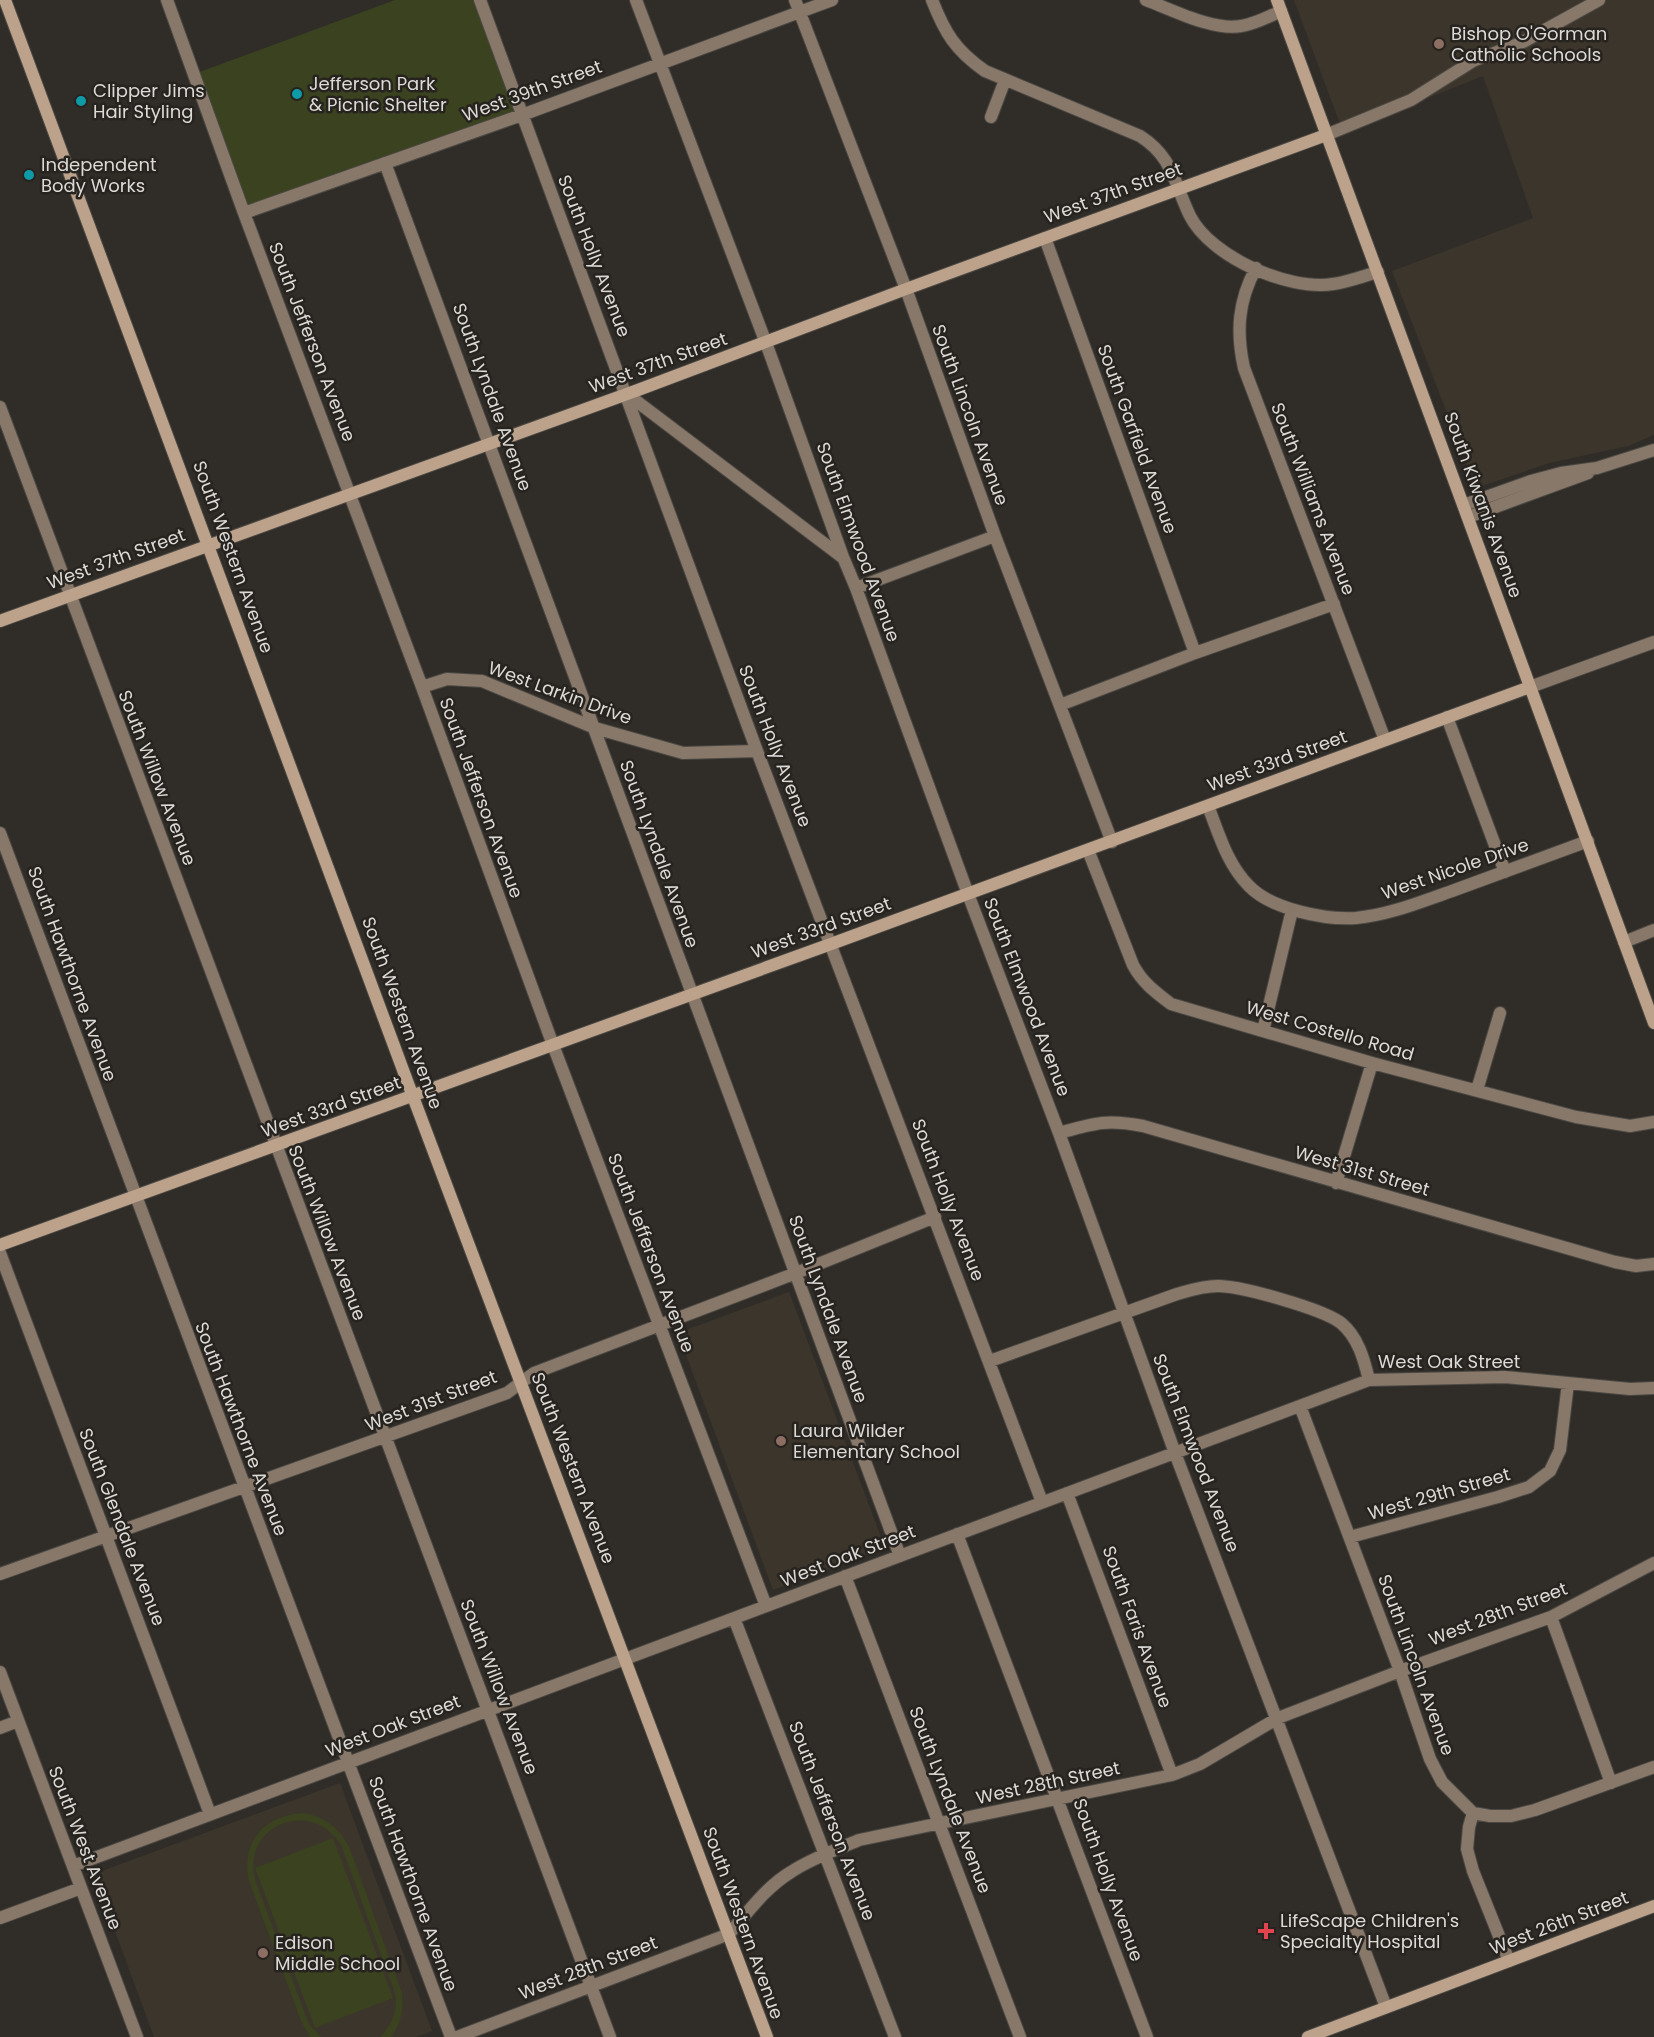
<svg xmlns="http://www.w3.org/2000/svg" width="1654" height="2037" viewBox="0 0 1654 2037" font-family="Poppins,sans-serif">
<rect width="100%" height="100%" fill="#302d28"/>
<!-- built -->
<path fill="#3c352b" d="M 1294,0 L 1654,0 L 1654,435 L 1628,446 L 1549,463 L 1476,488 L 1392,271 L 1533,218 L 1483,76 L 1343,132 Z
M 789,1292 L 885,1548 L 773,1590 L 678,1333 Z
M 340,1783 L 432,2031 L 416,2037 L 154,2037 L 94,1874 Z"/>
<!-- green -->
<path fill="#3a421f" d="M 395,0 L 480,0 L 522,115 L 244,213 L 194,74 Z
M 305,1813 C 327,1818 341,1829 350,1849 L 402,1993 C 404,2010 401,2023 391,2037 L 380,2037 C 392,2025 398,2010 395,1993 L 341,1845 C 310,1796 239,1827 256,1882 L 309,2024 L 321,2037 L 310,2037 L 301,2021 L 249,1881 C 240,1841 266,1814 305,1813 Z
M 333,1838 L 393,1998 L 315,2028 L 255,1868 Z"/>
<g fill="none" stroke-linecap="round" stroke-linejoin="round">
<defs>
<path id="street" d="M 167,0 L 244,213 L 422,687 L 553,1045 L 766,1606
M 480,0 L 757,751 L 1042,1502
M 636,0 L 766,343 L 843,557 L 856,588 L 968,894 L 1059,1133 L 1175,1453 L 1386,2007
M 795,0 L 906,289 L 995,536 L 1112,842
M 932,0 C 945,33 955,50 985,71 L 1140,136 C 1173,157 1174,183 1190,216 C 1211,257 1288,291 1333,284 C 1348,282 1363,276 1378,272
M 1146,0 C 1173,10 1213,31 1241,26 C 1255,24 1268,17 1281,11
M 991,117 L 1005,80
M 1326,135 L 1411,100 L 1473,61 L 1523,42 L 1599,0
M 385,163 L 900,1556
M 244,213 L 522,115 L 832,0
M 1045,238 L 1195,653
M 1256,268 C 1238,301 1236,332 1244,368 L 1385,740
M 627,394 L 842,557
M 0,407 L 610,2037
M 1464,505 L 1531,481 L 1561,473 L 1597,468 L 1654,450
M 1468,517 L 1588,473
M 856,588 L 995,536
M 422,687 L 447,679 L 482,681 L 595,728 L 683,753 L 757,751
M 1530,687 L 1654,642
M 1060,705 L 1195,653 L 1334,604
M 1447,717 L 1505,872
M 1208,806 C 1219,834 1227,864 1249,886 C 1271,909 1324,920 1356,918 C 1389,915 1420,902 1452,891 C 1497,874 1543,858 1588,841
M 0,833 L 451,2037
M 1088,850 L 1133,965 C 1142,982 1155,992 1171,1004 L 1372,1063 L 1576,1117 L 1630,1126 L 1654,1122
M 1624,942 L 1654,930
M 1263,1031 L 1292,910
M 1477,1090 L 1500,1013
M 1059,1133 C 1095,1123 1106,1119 1143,1126 L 1615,1262 L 1636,1266 L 1654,1264
M 1336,1183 L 1372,1063
M 0,1253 L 210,1814
M 990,1361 L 1177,1294 C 1191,1290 1203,1286 1218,1286 C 1241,1286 1323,1309 1341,1323 C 1358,1337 1364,1359 1369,1380
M 1300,1406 L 1400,1671 L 1430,1759 L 1442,1782 L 1473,1813
M 1067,1493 L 1172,1775
M 957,1534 L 1147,2037
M 1350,1537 L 1498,1497 L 1529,1487 L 1550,1471 L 1560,1450 L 1568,1383
M 0,1574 L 507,1393 L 534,1373 L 796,1273 L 935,1217
M 845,1576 L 1020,2037
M 1551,1617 L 1611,1783
M 734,1618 L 895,2037
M 0,1672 L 137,2037
M 0,1728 L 18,1721
M 1473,1813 L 1490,1816 L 1511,1816 L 1535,1810 L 1654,1767
M 1473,1813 L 1469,1827 L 1467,1849 L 1473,1871 L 1509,1961
M 73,1866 L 1369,1380 L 1505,1377 L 1630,1389 L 1654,1388
M 0,1918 L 81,1888
M 457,2037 L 729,1934 C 748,1912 766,1887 791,1872 C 812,1858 836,1850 859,1840 L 1172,1775 L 1200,1764 L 1278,1718 L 1400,1671 L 1551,1617 L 1654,1563"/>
<path id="secondary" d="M 5,0 L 409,1086 L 767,2037
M 1277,0 L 1654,1023
M 0,621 L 638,390 L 906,289 L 1326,135
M 0,1245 L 831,944 L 1530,687
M 1308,2037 L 1654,1906"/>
</defs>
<!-- street casing -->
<use href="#street" stroke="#4c4944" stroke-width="14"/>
<!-- secondary casing -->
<use href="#secondary" stroke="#4c4944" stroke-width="14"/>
<!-- street -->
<use href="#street" stroke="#887869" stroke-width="12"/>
<!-- secondary -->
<use href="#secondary" stroke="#bca28a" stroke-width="12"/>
</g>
<!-- markers -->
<g fill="#8d6e63" stroke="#27231f" stroke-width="2">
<circle cx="1439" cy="44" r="6"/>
<circle cx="781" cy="1441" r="6"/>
<circle cx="263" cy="1953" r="6"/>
</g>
<g fill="#0f9aa8" stroke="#27231f" stroke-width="2">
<circle cx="297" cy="94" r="6"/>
<circle cx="81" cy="101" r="6"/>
<circle cx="29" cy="175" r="6"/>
</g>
<path fill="#e0444e" stroke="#27231f" stroke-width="2" d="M1263 1922h6v6h6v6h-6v6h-6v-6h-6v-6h6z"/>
<g text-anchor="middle" stroke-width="5" stroke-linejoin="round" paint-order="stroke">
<!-- poi labels -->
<g font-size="18" fill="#dcdad7" stroke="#27231f" text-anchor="start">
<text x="1451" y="40">Bishop O'Gorman<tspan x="1451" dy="21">Catholic Schools</tspan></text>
<text x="309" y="90">Jefferson Park<tspan x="309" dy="21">&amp; Picnic Shelter</tspan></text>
<text x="93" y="97">Clipper Jims<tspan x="93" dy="21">Hair Styling</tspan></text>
<text x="41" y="171">Independent<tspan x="41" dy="21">Body Works</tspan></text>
<text x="793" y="1437">Laura Wilder<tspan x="793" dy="21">Elementary School</tspan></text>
<text x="1280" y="1927">LifeScape Children's<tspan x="1280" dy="21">Specialty Hospital</tspan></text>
<text x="275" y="1949">Edison<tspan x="275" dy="21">Middle School</tspan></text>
</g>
<!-- street labels -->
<g font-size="18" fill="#dcdad7" stroke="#27231f">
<text transform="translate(532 91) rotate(-20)" y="6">West 39th Street</text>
<text transform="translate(1113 193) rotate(-20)" y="6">West 37th Street</text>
<text transform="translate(594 256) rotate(69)" y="6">South Holly Avenue</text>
<text transform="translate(312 342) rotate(69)" y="6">South Jefferson Avenue</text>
<text transform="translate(658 363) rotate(-20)" y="6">West 37th Street</text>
<text transform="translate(492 397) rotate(70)" y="6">South Lyndale Avenue</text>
<text transform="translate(970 415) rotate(70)" y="6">South Lincoln Avenue</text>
<text transform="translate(1137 439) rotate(70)" y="6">South Garfield Avenue</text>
<text transform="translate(1313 499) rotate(69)" y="6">South Williams Avenue</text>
<text transform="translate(1483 505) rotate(70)" y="6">South Kiwanis Avenue</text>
<text transform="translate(858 542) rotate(70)" y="6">South Elmwood Avenue</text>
<text transform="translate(233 557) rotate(70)" y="6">South Western Avenue</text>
<text transform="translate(116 559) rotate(-20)" y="6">West 37th Street</text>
<text transform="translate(560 693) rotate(20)" y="6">West Larkin Drive</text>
<text transform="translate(775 746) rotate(69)" y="6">South Holly Avenue</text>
<text transform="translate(1277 761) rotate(-20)" y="6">West 33rd Street</text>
<text transform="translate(157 778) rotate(69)" y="6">South Willow Avenue</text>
<text transform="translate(481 798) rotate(70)" y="6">South Jefferson Avenue</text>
<text transform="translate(659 854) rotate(70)" y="6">South Lyndale Avenue</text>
<text transform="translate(1455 869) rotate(-19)" y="6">West Nicole Drive</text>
<text transform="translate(821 928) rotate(-20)" y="6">West 33rd Street</text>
<text transform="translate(72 974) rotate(70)" y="6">South Hawthorne Avenue</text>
<text transform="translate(1027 997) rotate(69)" y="6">South Elmwood Avenue</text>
<text transform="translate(402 1013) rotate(70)" y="6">South Western Avenue</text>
<text transform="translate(1330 1031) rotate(16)" y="6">West Costello Road</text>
<text transform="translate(331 1107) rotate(-20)" y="6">West 33rd Street</text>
<text transform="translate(1362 1171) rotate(16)" y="6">West 31st Street</text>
<text transform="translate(948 1200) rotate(69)" y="6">South Holly Avenue</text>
<text transform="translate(327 1233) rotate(69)" y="6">South Willow Avenue</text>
<text transform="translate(651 1253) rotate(69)" y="6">South Jefferson Avenue</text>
<text transform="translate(828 1309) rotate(70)" y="6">South Lyndale Avenue</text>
<text x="1449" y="1368">West Oak Street</text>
<text transform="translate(431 1401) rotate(-21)" y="6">West 31st Street</text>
<text transform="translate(241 1429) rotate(69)" y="6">South Hawthorne Avenue</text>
<text transform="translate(1196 1453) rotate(69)" y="6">South Elmwood Avenue</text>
<text transform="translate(573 1468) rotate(69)" y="6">South Western Avenue</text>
<text transform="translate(1439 1494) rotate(-16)" y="6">West 29th Street</text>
<text transform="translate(122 1527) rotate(69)" y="6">South Glendale Avenue</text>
<text transform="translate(848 1556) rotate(-21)" y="6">West Oak Street</text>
<text transform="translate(1498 1614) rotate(-21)" y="6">West 28th Street</text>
<text transform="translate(1137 1627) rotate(70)" y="6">South Faris Avenue</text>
<text transform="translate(1416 1665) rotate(70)" y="6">South Lincoln Avenue</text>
<text transform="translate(499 1687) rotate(69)" y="6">South Willow Avenue</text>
<text transform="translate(393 1726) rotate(-21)" y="6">West Oak Street</text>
<text transform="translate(1048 1783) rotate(-12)" y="6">West 28th Street</text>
<text transform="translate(950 1800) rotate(69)" y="6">South Lyndale Avenue</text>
<text transform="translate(832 1821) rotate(69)" y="6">South Jefferson Avenue</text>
<text transform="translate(85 1848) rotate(69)" y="6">South West Avenue</text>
<text transform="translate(1108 1880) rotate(70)" y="6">South Holly Avenue</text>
<text transform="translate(413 1884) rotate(70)" y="6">South Hawthorne Avenue</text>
<text transform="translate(743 1923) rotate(70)" y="6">South Western Avenue</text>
<text transform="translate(1559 1923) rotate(-21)" y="6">West 26th Street</text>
<text transform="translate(588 1968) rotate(-21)" y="6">West 28th Street</text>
</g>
</g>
</svg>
